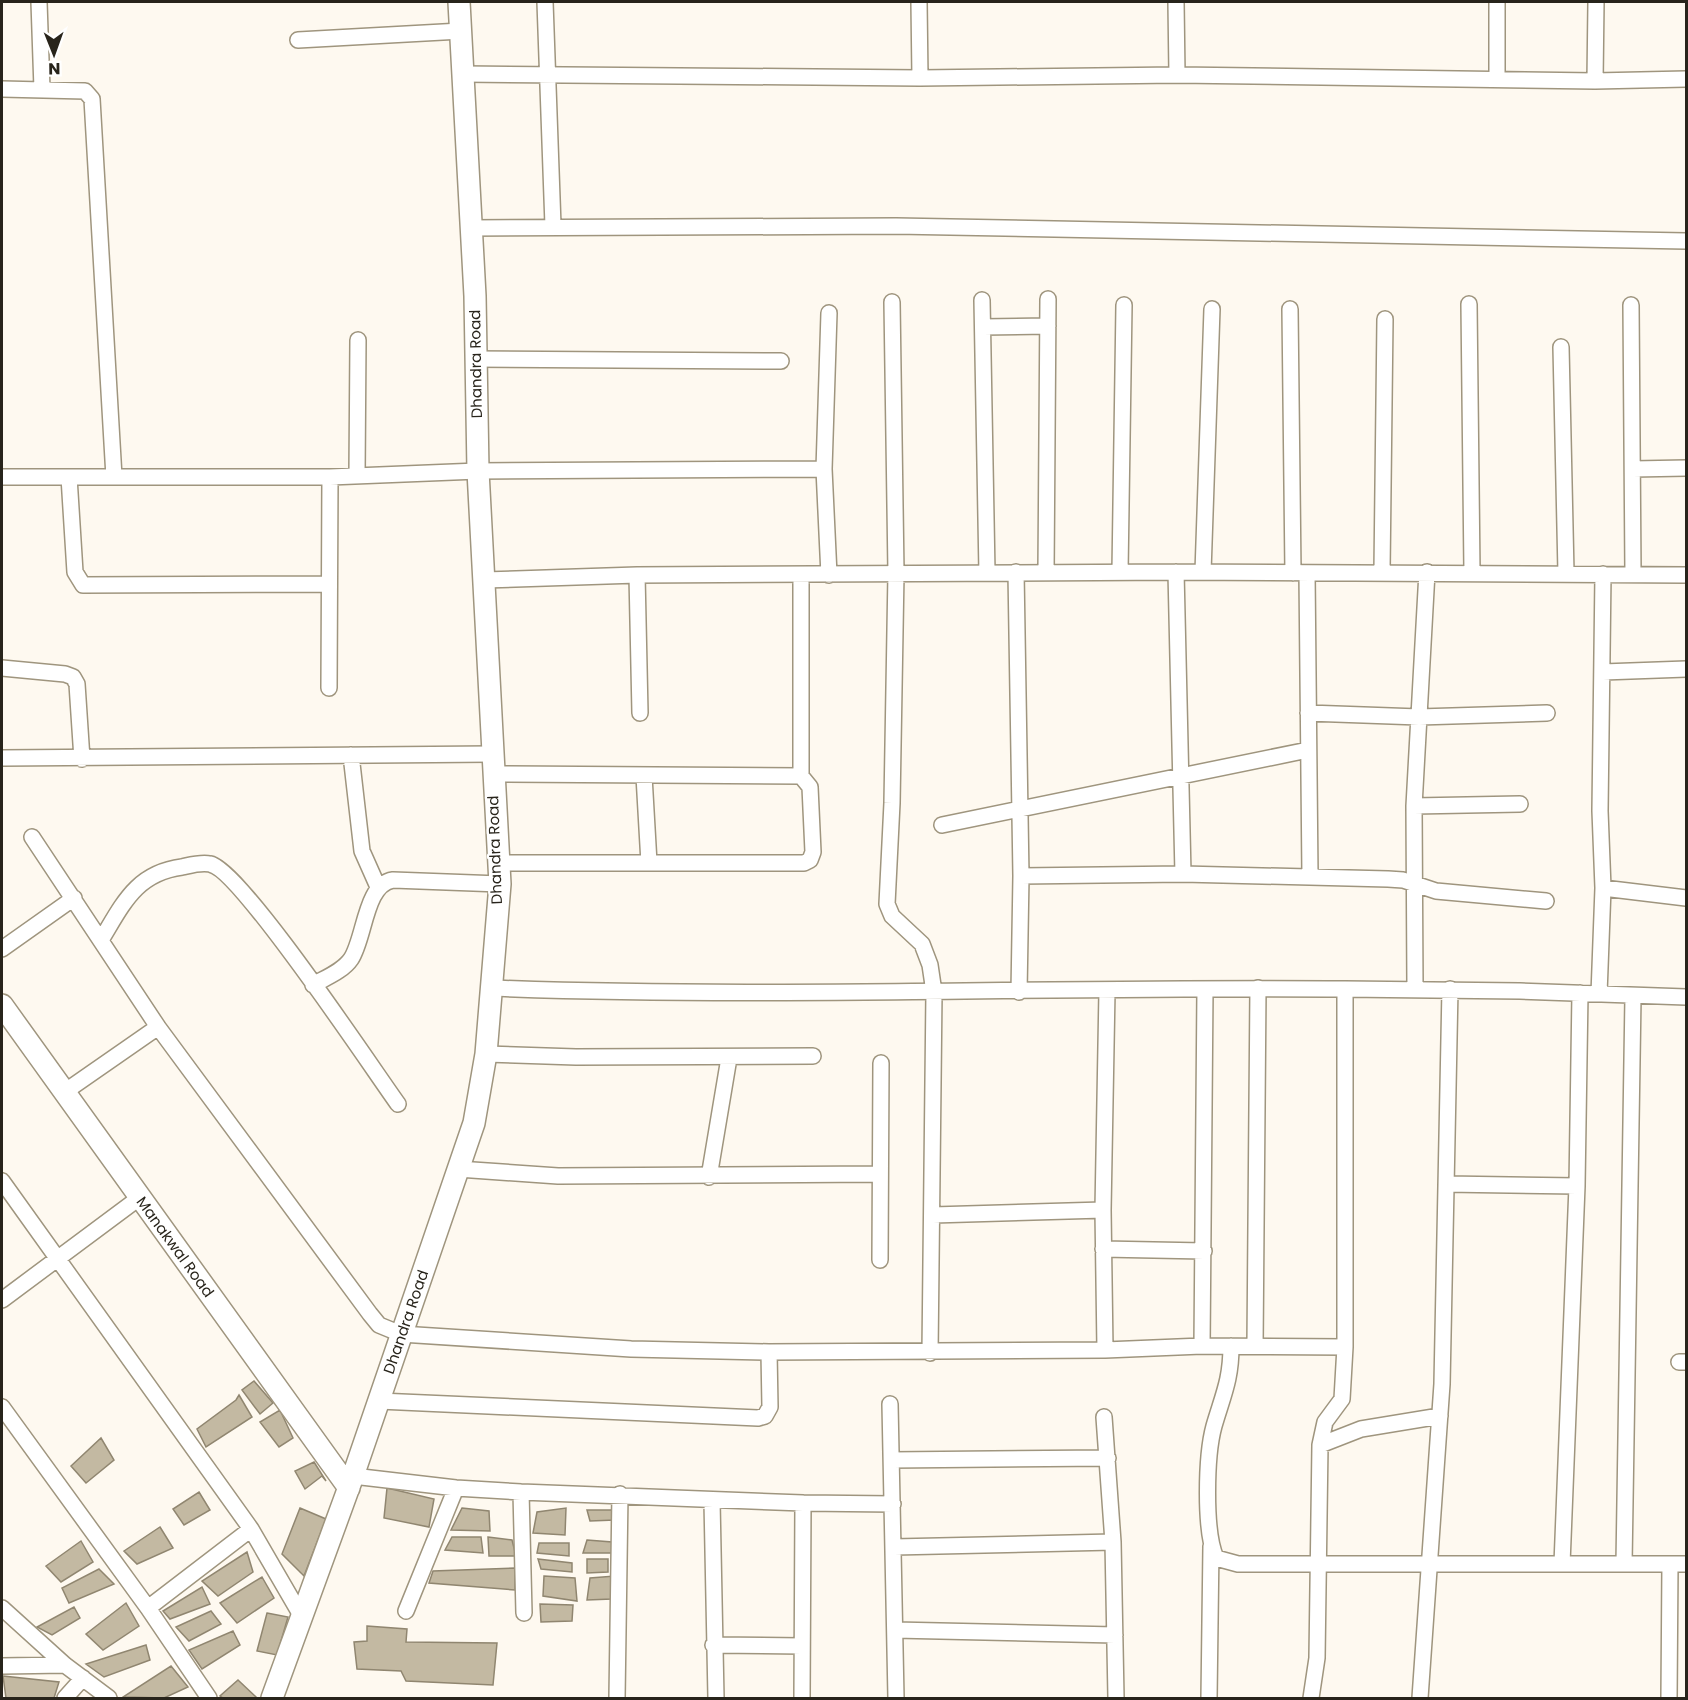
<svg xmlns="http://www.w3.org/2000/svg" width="1688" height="1700" viewBox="0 0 1688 1700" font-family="Poppins,sans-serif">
<rect width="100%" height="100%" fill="#fef9f0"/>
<!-- building -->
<path fill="#c3b9a2" stroke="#908670" stroke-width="1.5" d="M 254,1381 L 273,1403 L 260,1414 L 242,1390 Z
M 239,1395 L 252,1417 L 206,1447 L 197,1429 L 236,1400 Z
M 280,1410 L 293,1438 L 279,1447 L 260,1422 Z
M 101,1438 L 114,1460 L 86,1483 L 71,1466 Z
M 314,1462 L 326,1481 L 322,1476 L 305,1489 L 295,1471 Z
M 387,1488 L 434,1499 L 429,1527 L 384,1518 Z
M 199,1492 L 210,1510 L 184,1525 L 173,1509 Z
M 300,1508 L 326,1519 L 304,1576 L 282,1554 Z
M 462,1508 L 489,1511 L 490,1531 L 451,1530 Z
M 566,1508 L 565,1535 L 533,1533 L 537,1512 Z
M 587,1510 L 616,1510 L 615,1520 L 590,1521 Z
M 160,1527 L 173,1548 L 137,1564 L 124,1551 Z
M 452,1537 L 481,1537 L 483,1553 L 445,1550 Z
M 488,1537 L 512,1540 L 516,1556 L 489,1556 Z
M 587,1540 L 612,1542 L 612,1553 L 583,1553 Z
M 81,1541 L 93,1562 L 61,1582 L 46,1566 Z
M 539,1543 L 569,1543 L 569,1556 L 537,1553 Z
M 247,1552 L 253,1572 L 218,1596 L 202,1581 Z
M 538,1559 L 572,1563 L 572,1572 L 541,1569 Z
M 587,1559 L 608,1559 L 608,1572 L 587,1573 Z
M 515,1568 L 515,1590 L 429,1583 L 433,1571 Z
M 99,1569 L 114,1584 L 69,1603 L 62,1588 Z
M 544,1576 L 575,1578 L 577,1601 L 543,1596 Z
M 615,1576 L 612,1599 L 587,1600 L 590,1578 Z
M 262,1577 L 274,1598 L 237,1623 L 220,1603 Z
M 202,1587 L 210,1604 L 170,1619 L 163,1611 Z
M 126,1603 L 139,1626 L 103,1650 L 86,1634 Z
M 540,1604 L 573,1605 L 572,1621 L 541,1622 Z
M 74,1607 L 80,1618 L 52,1635 L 37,1627 Z
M 211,1611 L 221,1624 L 189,1641 L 176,1627 Z
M 267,1613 L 288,1617 L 277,1655 L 257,1651 Z
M 367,1626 L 407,1629 L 406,1642 L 497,1643 L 493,1685 L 406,1681 L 401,1671 L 357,1669 L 354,1642 L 367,1641 Z
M 233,1631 L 240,1645 L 202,1669 L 189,1650 Z
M 146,1645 L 150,1660 L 104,1677 L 86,1664 Z
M 171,1666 L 188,1687 L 164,1698 L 123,1697 Z
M 3,1676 L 59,1682 L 54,1698 L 6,1698 Z
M 238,1680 L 257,1698 L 223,1698 L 220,1696 Z"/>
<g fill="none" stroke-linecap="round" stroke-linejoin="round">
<defs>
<path id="street" d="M 39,2 L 42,89
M 545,2 L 553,226
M 919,2 L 920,78
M 1176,2 L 1177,75
M 298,40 L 461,31
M 463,74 L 920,78 L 1177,75 L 1595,81 L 1686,79
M 1497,79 L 1497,2
M 1595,81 L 1596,2
M 2,89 L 85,91 L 92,99 L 114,477
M 470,228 L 896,226 L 1686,241
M 982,300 L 987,573
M 892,302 L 896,573 L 892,803 L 887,904 L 892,916 L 922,944 L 930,965 L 934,992 L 930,1353
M 1469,304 L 1472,572
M 1631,305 L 1633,574
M 1290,309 L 1293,573
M 983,327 L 1048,326
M 1561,347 L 1566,573
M 475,359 L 781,361
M 1633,469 L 1686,468
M 357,475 L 358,340
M 2,477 L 330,477 L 478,471 L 824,469
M 69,477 L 75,572 L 83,585 L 329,584
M 1382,571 L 1385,319
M 1016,572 L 1021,876 L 1019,992
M 1120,572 L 1124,305
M 1176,572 L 1183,874
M 1203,572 L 1212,309
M 1046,573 L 1048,299
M 1307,573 L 1310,876
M 637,575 L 640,713
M 829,575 L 824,469 L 829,313
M 801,576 L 801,776
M 484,580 L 637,575 L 1176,572 L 1686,575
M 2,668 L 65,674 L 73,677 L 77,684 L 82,759
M 1603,672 L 1686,669
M 329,688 L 330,477
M 1308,713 L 1419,717 L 1547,713
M 351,755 L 362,851 L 378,887
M 2,758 L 492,754
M 493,774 L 801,776 L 810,787 L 813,852 L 810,860 L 804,863 L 498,863
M 644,776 L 649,863
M 1414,806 L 1520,804
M 942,825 L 1308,750
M 32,837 L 158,1027 L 370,1314 L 379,1325 L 401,1334 L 631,1349 L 769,1352 L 1105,1350 L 1202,1346 L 1345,1347 L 1342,1399 L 1325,1422 L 1320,1445 L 1317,1658 L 1311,1698
M 1021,876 L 1183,874 L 1388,879 L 1403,880 L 1436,891 L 1546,901
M 1603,888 L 1686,898
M 101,940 C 123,904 136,873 182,867 C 191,865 201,862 210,864 C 240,869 372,1068 398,1104
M 2,949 L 74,898
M 313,985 C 325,978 343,971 351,959 C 365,938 365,884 393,880 L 500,884
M 491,988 C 775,999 1060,986 1345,989 L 1345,1347
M 1345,989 L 1520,991 L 1686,997
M 1415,989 L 1414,806 L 1427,572
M 1599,994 L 1603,888 L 1600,811 L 1603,574
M 486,1054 L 576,1057 L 813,1056
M 63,1093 L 158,1027
M 458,1169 L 558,1176 L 880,1174
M 709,1177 L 729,1058
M 2,1181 L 251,1529 L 302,1617
M 1446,1184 L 1577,1186
M 933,1215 L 1103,1210
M 1103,1249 L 1204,1251
M 880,1260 L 881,1063
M 2,1300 L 139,1198
M 1202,1346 L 1205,989
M 1231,1346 C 1231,1380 1223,1395 1214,1426 C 1206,1455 1204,1531 1216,1558 L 1238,1564 L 1686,1564
M 1255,1346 L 1258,988
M 1105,1350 L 1103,1210 L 1107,991
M 1679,1362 L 1686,1362
M 379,1401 L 758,1418 L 765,1416 L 770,1407 L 769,1352
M 890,1404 L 896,1698
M 2,1407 L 148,1608 L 251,1529
M 1320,1445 L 1361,1429 L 1440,1416
M 892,1460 L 1108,1458
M 353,1476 L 456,1488 L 521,1492 L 803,1503 L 802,1698
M 521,1492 L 524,1613
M 712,1501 L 716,1698
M 803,1503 L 893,1504
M 1113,1542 L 1116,1698
M 894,1547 L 1113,1542 L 1104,1417
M 1562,1564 L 1577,1186 L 1580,993
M 1624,1564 L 1633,997
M 2,1608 L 65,1665 L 109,1698
M 148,1608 L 209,1698
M 406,1611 L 456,1488
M 895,1630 L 1115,1635
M 713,1645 L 802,1646
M 2,1666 L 65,1665
M 65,1698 L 83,1678
M 617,1698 L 620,1494
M 1209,1698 L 1211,1546
M 1420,1698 L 1442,1384 L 1450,989
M 1669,1698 L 1670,1564"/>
<path id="secondary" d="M 2,1005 L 349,1488
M 272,1698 L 353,1476 L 474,1123 L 486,1054 L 500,884 L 478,471 L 475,296 L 459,2"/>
</defs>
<!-- street casing -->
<use href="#street" stroke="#9f957e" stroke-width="18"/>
<!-- secondary casing -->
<use href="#secondary" stroke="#9f957e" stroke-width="24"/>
<!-- street -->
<use href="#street" stroke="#fff" stroke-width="15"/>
<!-- secondary -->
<use href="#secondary" stroke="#fff" stroke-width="21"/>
</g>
<g text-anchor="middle" stroke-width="4.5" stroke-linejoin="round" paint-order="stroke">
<!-- street labels -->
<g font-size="15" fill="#28241b" stroke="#fff">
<text transform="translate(476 364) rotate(-91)" y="5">Dhandra Road</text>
<text transform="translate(495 850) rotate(-92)" y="5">Dhandra Road</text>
<text transform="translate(175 1247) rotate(54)" y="5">Manakwal Road</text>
<text transform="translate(406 1322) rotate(-71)" y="5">Dhandra Road</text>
</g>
</g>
<!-- border -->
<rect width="1688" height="1700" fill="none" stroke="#28241b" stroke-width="6"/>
<!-- north arrow -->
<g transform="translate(54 54) rotate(179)" stroke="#ffffff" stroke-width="4.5" paint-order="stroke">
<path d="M0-4.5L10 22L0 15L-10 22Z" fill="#28241b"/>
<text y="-9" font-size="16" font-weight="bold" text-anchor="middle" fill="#28241b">N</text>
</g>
</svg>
